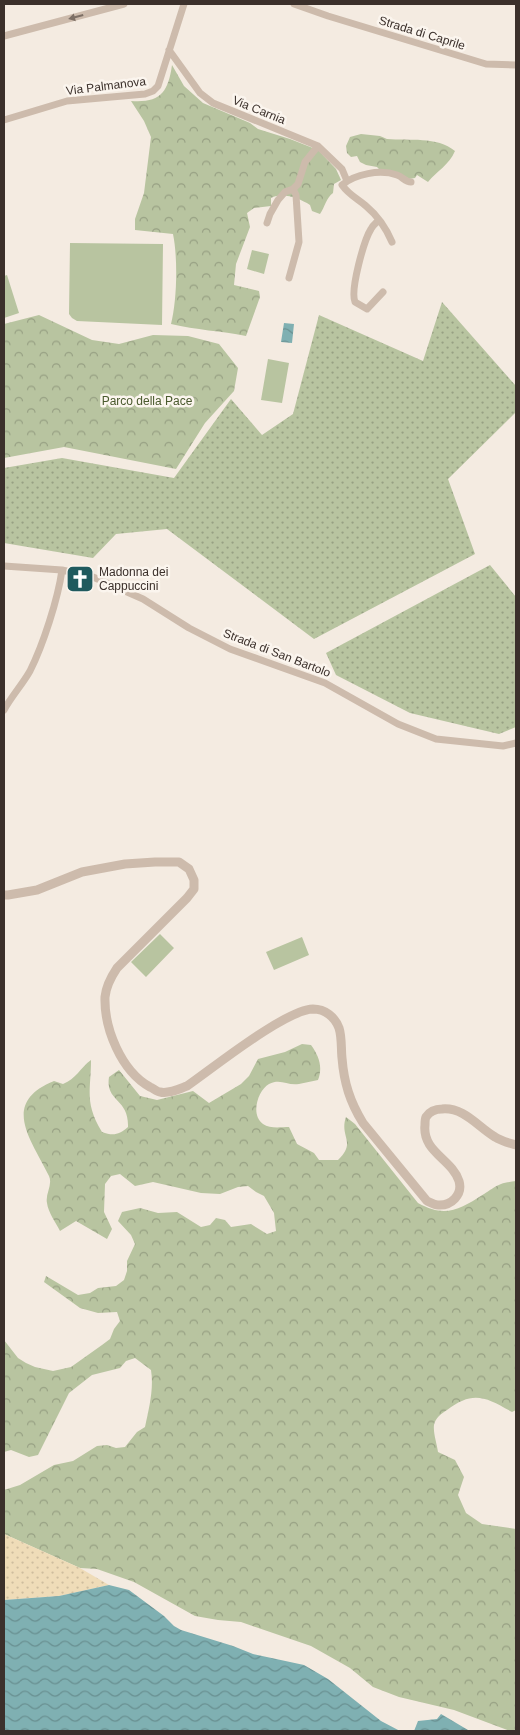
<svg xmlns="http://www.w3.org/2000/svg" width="520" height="1735" viewBox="0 0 520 1735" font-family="Helvetica,sans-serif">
<defs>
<pattern id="grass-dots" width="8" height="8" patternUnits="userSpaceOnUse" patternTransform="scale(1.25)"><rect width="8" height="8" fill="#b8c4a0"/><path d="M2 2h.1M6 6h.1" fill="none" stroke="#97a083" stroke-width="1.8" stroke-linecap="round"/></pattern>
<pattern id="forest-crowns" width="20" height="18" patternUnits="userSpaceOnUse" patternTransform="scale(1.25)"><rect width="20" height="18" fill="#b8c4a0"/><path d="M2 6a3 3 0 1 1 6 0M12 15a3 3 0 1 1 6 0" fill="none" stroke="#97a083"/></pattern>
<pattern id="sand-dots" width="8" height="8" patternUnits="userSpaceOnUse" patternTransform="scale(1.25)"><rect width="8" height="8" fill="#efdcb8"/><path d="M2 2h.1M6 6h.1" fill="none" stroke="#cebd9e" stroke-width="1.8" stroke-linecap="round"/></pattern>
<pattern id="water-waves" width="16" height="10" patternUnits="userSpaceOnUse" patternTransform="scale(1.25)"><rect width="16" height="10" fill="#7fb0b2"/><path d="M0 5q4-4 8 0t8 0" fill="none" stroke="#699091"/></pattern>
</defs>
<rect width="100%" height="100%" fill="#f4ebe1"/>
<!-- grass -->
<path fill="url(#grass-dots)" d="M 442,302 L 516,386 L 516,412 L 448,479 L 475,554 L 314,639 L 167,529 L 116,534 L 93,558 L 4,543 L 4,468 L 62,458 L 174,478 L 231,399 L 262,435 L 293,414 L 319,315 L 423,361 Z
M 490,565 L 516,597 L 516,727 L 499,734 L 410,713 L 336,675 L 326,653 Z"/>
<!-- forest -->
<path fill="url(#forest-crowns)" d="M 172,65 L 184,86 L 203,103 L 250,123 L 258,129 L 290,139 L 318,150 L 336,169 L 341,180 L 334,184 L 333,193 C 326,198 325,207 320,214 L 312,211 L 310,205 C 299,198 283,192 271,198 L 271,206 L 254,208 L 247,213 L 250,227 L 236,264 L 234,285 L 259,291 L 260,297 L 246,336 C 221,331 196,330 171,324 C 177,301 178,258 173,234 L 135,230 L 135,219 L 144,193 L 151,137 L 144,121 L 131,101 C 160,103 168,93 172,65 Z
M 361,134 L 380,136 L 387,139 C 409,141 437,136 455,151 C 449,165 437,171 428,182 L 417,175 L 415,178 L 409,179 L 382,172 L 377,167 L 366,165 L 360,162 L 357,156 L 351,157 L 347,153 L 346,146 L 350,137 Z
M 39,315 L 92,340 L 119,344 L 153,335 L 188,336 L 219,344 L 238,368 L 234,391 L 205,423 L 176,469 L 64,447 L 4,458 L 4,324 Z
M 302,1044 L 311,1045 C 319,1056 323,1067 318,1080 C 312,1081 305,1083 299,1084 C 287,1086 281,1078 269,1084 C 258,1090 250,1115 263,1124 C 270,1129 281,1127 289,1127 L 297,1144 L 314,1153 L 319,1160 L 338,1160 C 357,1142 339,1137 346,1117 L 355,1124 L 418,1203 C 445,1218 459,1210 484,1194 C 489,1191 495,1186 501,1184 C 505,1182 511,1182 516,1181 L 516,1410 L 512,1412 C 486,1397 473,1390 447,1410 C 442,1413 435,1418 434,1425 C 433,1433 437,1444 438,1452 L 455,1460 L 464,1477 L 458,1495 L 466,1513 L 482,1524 L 516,1529 L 516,1731 L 510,1731 L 454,1710 L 399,1697 L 373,1687 L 350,1668 L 311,1646 L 241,1622 L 218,1620 L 195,1616 L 134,1582 L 97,1569 L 80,1568 L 4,1534 L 4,1490 L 20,1485 L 54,1465 L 73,1461 L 97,1446 L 107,1445 L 116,1448 L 125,1447 L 137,1432 L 145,1427 C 149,1408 154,1389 151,1370 L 135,1358 L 126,1361 L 120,1368 L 92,1375 L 69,1393 L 38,1455 L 29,1457 L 11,1450 L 4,1452 L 4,1340 L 18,1358 L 26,1363 L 35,1367 L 53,1371 L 71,1367 L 102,1345 L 110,1339 L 114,1329 L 120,1321 L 117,1312 L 98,1313 L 80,1308 L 44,1282 L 46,1276 L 78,1295 L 90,1293 L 98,1288 L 116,1286 L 124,1280 L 127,1271 L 127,1261 L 135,1244 L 131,1235 L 118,1221 L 122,1212 L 140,1208 L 158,1213 L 177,1212 L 201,1227 L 210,1225 L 216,1218 L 225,1220 L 231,1227 L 251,1224 L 267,1234 L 276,1231 L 274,1213 L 264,1196 L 256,1192 L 248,1186 L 238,1187 L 220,1194 L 201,1193 L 153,1182 L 135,1186 L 120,1174 L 111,1176 L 105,1184 L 104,1212 L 112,1229 L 107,1239 L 76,1221 L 60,1231 C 56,1223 48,1212 47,1203 C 45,1194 53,1185 49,1176 C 31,1139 0,1103 54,1081 L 63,1084 C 76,1079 80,1068 91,1060 C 91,1091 84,1102 102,1132 C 113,1136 119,1135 128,1127 C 129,1098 105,1102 109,1077 L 119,1070 L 140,1096 L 157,1100 L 193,1091 L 209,1103 L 241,1084 L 249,1076 L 258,1059 L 285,1052 Z"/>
<!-- sand -->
<path fill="url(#sand-dots)" d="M 4,1534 L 80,1568 L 109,1585 L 59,1596 L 4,1600 Z"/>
<!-- garden -->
<path fill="#b8c4a0" d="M 70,243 L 163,244 L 162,325 L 77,321 L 72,318 L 69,314 Z
M 252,250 L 269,254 L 264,274 L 247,269 Z
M 7,275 L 19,313 L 4,318 L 4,276 Z
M 268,359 L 289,363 L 282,403 L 261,400 Z
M 160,934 L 174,948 L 146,977 L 131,962 Z
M 302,937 L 309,955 L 274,970 L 266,952 Z"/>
<!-- water -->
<path fill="url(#water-waves)" d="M 284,323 L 294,324 L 292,343 L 281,342 Z
M 109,1585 L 129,1590 L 164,1616 L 174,1626 L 181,1630 L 233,1646 L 253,1654 L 304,1665 L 328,1679 L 381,1721 L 400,1731 L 4,1731 L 4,1600 L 59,1596 Z
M 441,1714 L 468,1730 L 471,1731 L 414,1731 L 418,1721 L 437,1719 Z"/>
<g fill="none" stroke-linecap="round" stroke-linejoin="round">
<!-- minor -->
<path stroke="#cdbbac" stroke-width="7" d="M 294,4 L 328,16 L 486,64 L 516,65
M 4,36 L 124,4
M 169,50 L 200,93 L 213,103 L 318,146 L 342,169 L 347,181
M 4,120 L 67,101 L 145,94 L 153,91 L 158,86 L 184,4
M 379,220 C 376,223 373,225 371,229 C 364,240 350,290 355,302 L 367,309 L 383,292
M 267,223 L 270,214 L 278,200 L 285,192 L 293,189 L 298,184 L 305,162 L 318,146
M 392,242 C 386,228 378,216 366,206 C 358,199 349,195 342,185 C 355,174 380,169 397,175 C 403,177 405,182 411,182
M 289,278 L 299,242 L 296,195 L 293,189
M 4,566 L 62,570 L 93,577 L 143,599 L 189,628 L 230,649 L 325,683 L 398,724 L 436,739 L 503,746 L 516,743
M 4,710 C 11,697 22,685 30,671 C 43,645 58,599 62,570"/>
<!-- tertiary -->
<path stroke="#cdbbac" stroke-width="9" d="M 4,895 L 8,895 L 37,890 L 82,872 L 125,864 L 155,862 L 179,862 L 189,869 L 194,880 L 194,889 L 187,898 L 117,968 C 111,977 106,986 105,997 C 104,1028 121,1071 150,1087 C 153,1088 157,1092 160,1092 C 169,1094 179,1089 187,1086 C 213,1068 285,1010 313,1009 C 325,1009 335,1017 339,1028 C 342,1037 341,1049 342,1058 C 344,1083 350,1102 363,1123 L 427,1201 C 430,1202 434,1205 438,1205 C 451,1206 463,1195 459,1181 C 452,1159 422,1152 425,1125 C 425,1122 425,1119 426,1117 C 430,1111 436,1109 442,1109 C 464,1107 478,1127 495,1137 C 501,1141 509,1143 516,1145"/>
</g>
<!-- one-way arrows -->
<defs><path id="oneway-solid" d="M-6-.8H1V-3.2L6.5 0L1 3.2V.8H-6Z" transform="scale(1.25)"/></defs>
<use fill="#7d6f65" href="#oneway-solid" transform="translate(76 17) rotate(165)"/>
<!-- icons -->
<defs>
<symbol id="church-square" viewBox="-11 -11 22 22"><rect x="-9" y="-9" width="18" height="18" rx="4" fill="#1f5a5e" stroke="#fbf5ee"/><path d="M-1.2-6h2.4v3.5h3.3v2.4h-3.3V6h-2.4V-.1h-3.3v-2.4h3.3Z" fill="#fff"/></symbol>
</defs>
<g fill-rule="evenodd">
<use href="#church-square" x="64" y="563" width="32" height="32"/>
</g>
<g text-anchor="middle" stroke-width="5" stroke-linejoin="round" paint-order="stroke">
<!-- street labels -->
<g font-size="12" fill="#3b302b" stroke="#fbf5ee">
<text transform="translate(422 33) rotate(17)" y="4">Strada di Caprile</text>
<text transform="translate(106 86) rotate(-7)" y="4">Via Palmanova</text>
<text transform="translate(259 110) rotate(22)" y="4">Via Carnia</text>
<text transform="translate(277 653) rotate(21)" y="4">Strada di San Bartolo</text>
</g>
<!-- park labels -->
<g font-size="12" fill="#4a5a2e" stroke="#fbf5ee">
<text x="147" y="405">Parco della Pace</text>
</g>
<!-- poi labels -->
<g font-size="12" fill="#3b302b" stroke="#fbf5ee" text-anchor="start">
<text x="99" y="576">Madonna dei<tspan x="99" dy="14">Cappuccini</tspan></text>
</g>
</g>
<!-- border -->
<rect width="520" height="1735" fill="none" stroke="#3b302b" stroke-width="10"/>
</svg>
